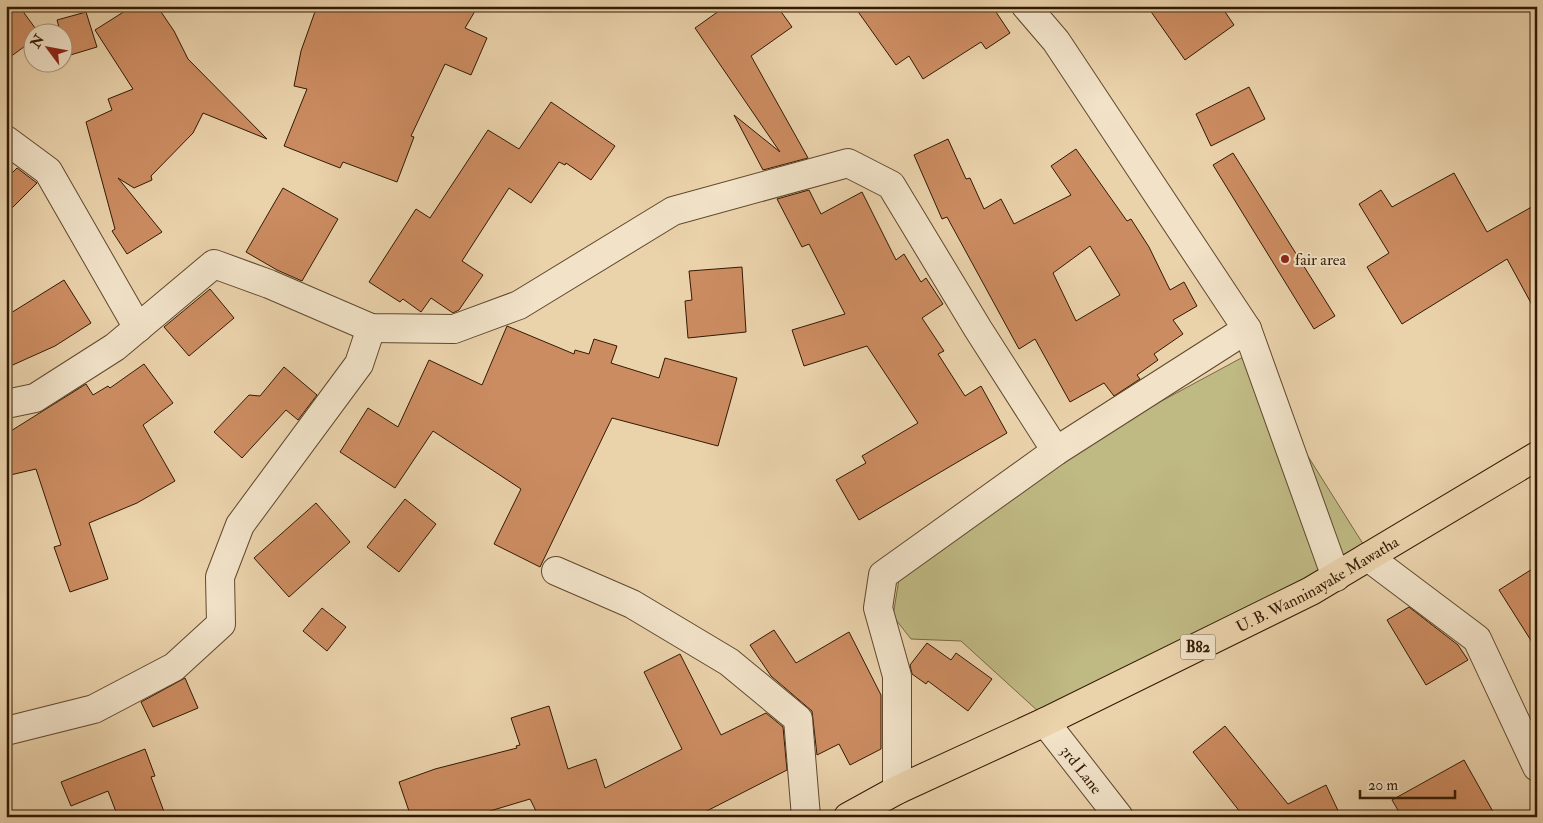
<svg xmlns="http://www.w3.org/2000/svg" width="1543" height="823" viewBox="0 0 1543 823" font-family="'IM FELL Double Pica',serif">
<rect width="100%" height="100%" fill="#ead2ab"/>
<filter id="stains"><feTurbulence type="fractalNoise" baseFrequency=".004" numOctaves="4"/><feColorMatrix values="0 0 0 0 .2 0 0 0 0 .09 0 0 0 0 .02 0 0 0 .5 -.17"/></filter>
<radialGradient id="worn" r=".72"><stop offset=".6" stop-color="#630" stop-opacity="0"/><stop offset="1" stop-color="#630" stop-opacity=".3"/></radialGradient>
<!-- green -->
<path fill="#bfb983" stroke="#786a43" d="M 1245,356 L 1365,547 L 1322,571 L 1039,712 L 961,641 L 911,639 L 893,616 L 900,573 L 1065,460 L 1156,404 Z"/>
<!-- building -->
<path fill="#cc8c61" stroke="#321a03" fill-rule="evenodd" d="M 6,6 L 19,6 L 38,32 L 32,32 L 32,41 L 6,60 Z
M 133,6 L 157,6 L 174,31 L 188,59 L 267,139 L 203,113 L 193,133 L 151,176 L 152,180 L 134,188 L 118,178 L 162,232 L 127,254 L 112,231 L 115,229 L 86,122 L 112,110 L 108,99 L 133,89 L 95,30 Z
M 317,6 L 478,6 L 465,28 L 487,38 L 471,75 L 445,64 L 411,136 L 414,137 L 397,182 L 343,162 L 340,168 L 284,146 L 307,89 L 294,86 L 301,51 Z
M 726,6 L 777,6 L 792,27 L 751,56 L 808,158 L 763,170 L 734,115 L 780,152 L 695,28 Z
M 854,6 L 992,6 L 1010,33 L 986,49 L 981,42 L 923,79 L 909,56 L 896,65 Z
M 1147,6 L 1221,6 L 1234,25 L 1185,60 Z
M 86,12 L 97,47 L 67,56 L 57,20 Z
M 1249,87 L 1265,119 L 1211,146 L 1196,114 Z
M 551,102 L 615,146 L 591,180 L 566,163 L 565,165 L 559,162 L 531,203 L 509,188 L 462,261 L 483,275 L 459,310 L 453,313 L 431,298 L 421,312 L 403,299 L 400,302 L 369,282 L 416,209 L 430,218 L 488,130 L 519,149 Z
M 948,139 L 966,179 L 970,178 L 984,209 L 1001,199 L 1014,224 L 1071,195 L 1051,166 L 1076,149 L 1127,221 L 1131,219 L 1149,247 L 1170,290 L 1184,282 L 1197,306 L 1173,320 L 1183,334 L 1154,354 L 1158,360 L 1137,375 L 1140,379 L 1114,396 L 1104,383 L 1070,402 L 1035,339 L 1019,349 L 947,217 L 942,219 L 914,155 ZM 1090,246 L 1120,295 L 1076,321 L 1053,273 Z
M 1233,153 L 1335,316 L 1314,329 L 1213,165 Z
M 17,168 L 37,183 L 6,214 L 6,179 Z
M 1454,173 L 1487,232 L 1537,204 L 1537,314 L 1507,259 L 1402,324 L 1367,267 L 1389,253 L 1359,204 L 1381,190 L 1392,207 Z
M 283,188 L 338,219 L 302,281 L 277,270 L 246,252 Z
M 809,190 L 821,214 L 862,192 L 896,260 L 904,254 L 921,282 L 926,278 L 943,304 L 922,318 L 944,351 L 938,354 L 965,396 L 981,386 L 1007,433 L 859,520 L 836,480 L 866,463 L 862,456 L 918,423 L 867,346 L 804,366 L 792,330 L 845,314 L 809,244 L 802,247 L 777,199 Z
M 742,267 L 746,332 L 688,338 L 685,301 L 692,300 L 689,271 Z
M 64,280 L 91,323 L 55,346 L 6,368 L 6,316 Z
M 210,289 L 234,318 L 189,356 L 164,327 Z
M 507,326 L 574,354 L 575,350 L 589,354 L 594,339 L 617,346 L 611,363 L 659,378 L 665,358 L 737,378 L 718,446 L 612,418 L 540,567 L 494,544 L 521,489 L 433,431 L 395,488 L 340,452 L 368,408 L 398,427 L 429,360 L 482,385 Z
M 144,364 L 173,403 L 143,425 L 175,481 L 137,503 L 89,523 L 108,579 L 70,592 L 54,547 L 61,545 L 36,469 L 6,476 L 6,434 L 86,384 L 93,395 L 108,386 L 110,388 Z
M 284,367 L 317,395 L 298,420 L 286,410 L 242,458 L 214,432 L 249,395 L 260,396 Z
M 405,499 L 436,524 L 399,572 L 367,547 Z
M 316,503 L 350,542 L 289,597 L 254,558 Z
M 1537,566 L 1537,650 L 1499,590 Z
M 1409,607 L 1458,645 L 1468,660 L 1426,685 L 1387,620 Z
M 322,608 L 346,627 L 327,651 L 303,631 Z
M 774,630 L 796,663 L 849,632 L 881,695 L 881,749 L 850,765 L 839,744 L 817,755 L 812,711 L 771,676 L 750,645 Z
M 927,643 L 951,660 L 956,653 L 992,679 L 968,711 L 928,681 L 926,684 L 912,674 L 910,665 Z
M 680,654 L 721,735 L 766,713 L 783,727 L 787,770 L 695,817 L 539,817 L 530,799 L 470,817 L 411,817 L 399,782 L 435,769 L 517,748 L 516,746 L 520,745 L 511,718 L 549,706 L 568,769 L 596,759 L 605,788 L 682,749 L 644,672 Z
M 185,678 L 198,708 L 153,727 L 141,702 Z
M 1225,726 L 1288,804 L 1326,785 L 1341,817 L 1244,817 L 1193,752 Z
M 145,749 L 155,776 L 151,777 L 166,817 L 118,817 L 108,791 L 71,806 L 61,782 Z
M 1464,760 L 1496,817 L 1402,817 L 1392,800 Z"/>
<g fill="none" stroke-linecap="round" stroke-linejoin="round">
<defs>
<g id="minor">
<path d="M 1026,6 L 1056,41 L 1247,329 L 1336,577"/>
<path d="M 6,140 L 48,171 L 138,328"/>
<path d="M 6,404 L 35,398 L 115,347 L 214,264 L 269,284 L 371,328 L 454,329 L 519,305 L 673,211 L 848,163 L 891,185 L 978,329 L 1056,451"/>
<path d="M 1368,557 L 1477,639 L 1537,767"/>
<path d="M 556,571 L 632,604 L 729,662 L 798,719 L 806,817"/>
<path id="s1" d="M 1045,722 L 1119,817"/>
<path d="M 6,731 L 94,709 L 174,667 L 221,624 L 220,577 L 240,525 L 359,364 L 371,328"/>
<path d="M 897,790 L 897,676 L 878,608 L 883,575 L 1056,451 L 1247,329"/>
</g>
<g id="primary">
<path id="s2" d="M 848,817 L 897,790 L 1045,722 L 1311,591 L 1537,456"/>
</g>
</defs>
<!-- minor casing -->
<use href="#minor" stroke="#60482d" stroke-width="30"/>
<!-- primary casing -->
<use href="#primary" stroke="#321a03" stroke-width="30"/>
<!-- minor -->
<use href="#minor" stroke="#f1e2c8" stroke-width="28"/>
<!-- primary -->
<use href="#primary" stroke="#ead2ab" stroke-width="28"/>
</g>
<!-- markers -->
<circle fill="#8f2418" stroke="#f1e2c8" stroke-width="2" cx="1285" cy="259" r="5"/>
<g text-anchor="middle" stroke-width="4" stroke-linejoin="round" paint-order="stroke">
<!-- shield labels -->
<rect fill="#f1e2c8" stroke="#6b563e" stroke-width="1" x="1180.5" y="634.5" width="35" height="25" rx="4"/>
<g font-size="15" font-weight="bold" fill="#321a03">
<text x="1198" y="652">B82</text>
</g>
<!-- poi labels -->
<g font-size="16" fill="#321a03" stroke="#f1e2c8" text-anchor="start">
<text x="1295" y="265">fair area</text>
</g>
<!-- street labels -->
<g font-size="16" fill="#321a03" stroke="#f1e2c8">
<text dy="6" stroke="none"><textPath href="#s2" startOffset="524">U. B. Wanninayake Mawatha</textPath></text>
<text dy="6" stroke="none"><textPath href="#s1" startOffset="60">3rd Lane</textPath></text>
</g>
</g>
<!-- margin -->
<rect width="1543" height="823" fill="none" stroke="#ead2ab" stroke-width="25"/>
<rect x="8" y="8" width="1528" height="808" fill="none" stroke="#321a03" stroke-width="2.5"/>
<rect x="12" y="12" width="1518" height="798" fill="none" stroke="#321a03"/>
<!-- north arrow -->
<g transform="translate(48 48) rotate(302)"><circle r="24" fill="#f1e2c8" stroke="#a59279"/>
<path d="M0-4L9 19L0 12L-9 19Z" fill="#8f2418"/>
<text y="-8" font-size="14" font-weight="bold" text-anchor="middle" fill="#321a03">N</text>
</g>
<!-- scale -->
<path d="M1360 790v8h95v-8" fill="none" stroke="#321a03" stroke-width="2.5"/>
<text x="1368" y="790" font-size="15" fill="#321a03" stroke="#f1e2c8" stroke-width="4" paint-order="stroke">20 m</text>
<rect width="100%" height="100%" filter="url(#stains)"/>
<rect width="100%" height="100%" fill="url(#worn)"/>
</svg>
